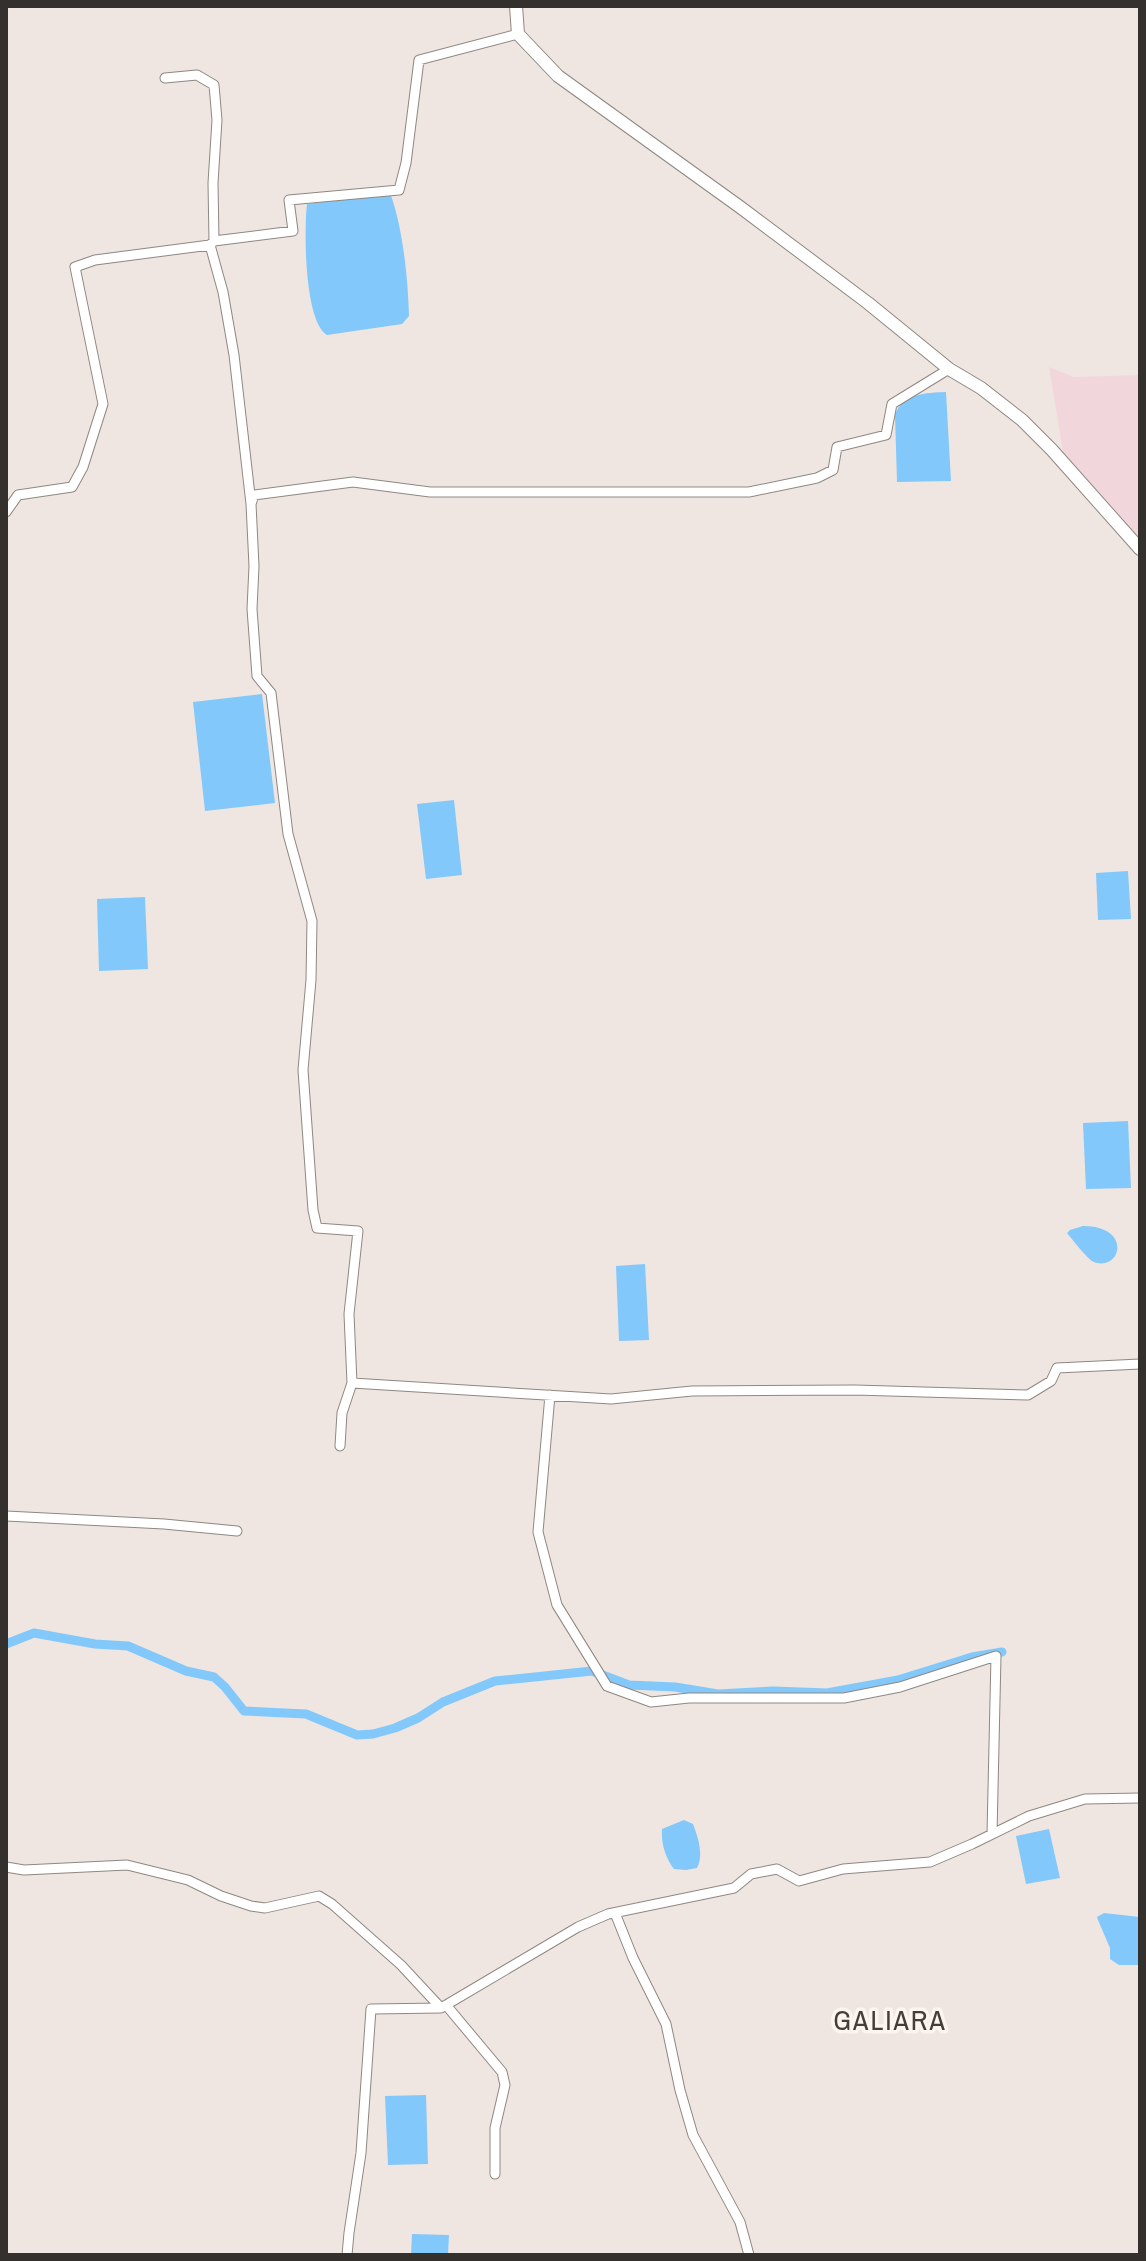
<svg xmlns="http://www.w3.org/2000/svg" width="1146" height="2261" viewBox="0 0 1146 2261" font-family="'Archivo Narrow',sans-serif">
<rect width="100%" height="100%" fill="#efe6e1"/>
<!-- industrial -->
<path fill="#f1d7db" d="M 1049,367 L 1074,377 L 1140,375 L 1140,538 L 1115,516 L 1063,452 Z"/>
<!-- water -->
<path fill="#82c8fb" d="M 390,193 C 403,227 408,280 409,316 L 402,324 L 327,335 C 304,321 304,230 307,204 Z
M 946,392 L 951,481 L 897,482 L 895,415 C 902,393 926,393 946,392 Z
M 262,694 L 275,803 L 205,811 L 193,702 Z
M 454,800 L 462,875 L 426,879 L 417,804 Z
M 1128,871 L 1131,919 L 1098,920 L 1096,873 Z
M 145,897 L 148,969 L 99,971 L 97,899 Z
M 1128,1121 L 1131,1188 L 1086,1189 L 1083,1123 Z
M 1083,1226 C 1133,1226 1121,1272 1094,1262 C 1087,1259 1073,1240 1067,1233 L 1070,1230 Z
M 645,1264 L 649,1340 L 619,1341 L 616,1266 Z
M 684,1820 L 693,1824 C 698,1837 704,1855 697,1868 L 686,1870 L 674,1869 C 665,1857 661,1843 662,1829 Z
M 1049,1829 L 1060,1878 L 1026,1884 L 1016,1836 Z
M 1104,1913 L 1140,1917 L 1140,1965 L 1119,1965 L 1110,1959 L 1110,1948 L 1098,1920 L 1097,1917 Z
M 426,2095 L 428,2164 L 388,2165 L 385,2096 Z
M 412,2234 L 449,2235 L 448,2255 L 411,2255 Z"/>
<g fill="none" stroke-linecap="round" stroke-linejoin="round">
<!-- canal -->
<path stroke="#82c8fb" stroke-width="9" d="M 6,1644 L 34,1633 L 95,1644 L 128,1646 L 186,1671 L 214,1677 L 225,1687 L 244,1711 L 306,1714 L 357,1735 L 373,1734 L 395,1728 L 418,1718 L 443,1702 L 495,1681 L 592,1671 L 629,1685 L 675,1687 L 718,1694 L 773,1691 L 827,1693 L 898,1680 L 972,1657 L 1002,1652"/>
<defs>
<path id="minor" d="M 165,78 L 197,75 L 214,85 L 217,120 L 213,183 L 214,241
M 210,245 L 214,241 L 293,231 L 289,200 L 399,190 L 406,163 L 419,60 L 518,34
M 251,504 L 254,495 L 353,482 L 430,492 L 749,492 L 817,478 L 833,470 L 837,447 L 886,435 L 892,404 L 949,369
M 6,512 L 18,495 L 72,487 L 83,467 L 103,404 L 75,267 L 95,260 L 210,245 L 223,292 L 234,355 L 251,504 L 254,566 L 252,609 L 257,676 L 271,693 L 288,834 L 312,921 L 311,980 L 303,1070 L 313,1210 L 317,1228 L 358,1231 L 349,1314 L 352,1383 L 611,1399 L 692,1391 L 855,1390 L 1028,1395 L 1051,1381 L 1057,1368 L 1140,1364
M 550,1395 L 538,1532 L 557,1605 L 607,1686 L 651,1702 L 689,1698 L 844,1698 L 900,1687 L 996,1656 L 992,1834
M 340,1446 L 342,1413 L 352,1383
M 6,1516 L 164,1524 L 237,1531
M 6,1867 L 24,1870 L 127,1865 L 188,1880 L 221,1896 L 251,1906 L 265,1908 L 319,1896 L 332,1904 L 401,1965 L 441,2008
M 615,1913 L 633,1958 L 666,2024 L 680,2090 L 693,2135 L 740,2222 L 749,2255
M 446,2005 L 502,2072 L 505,2085 L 495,2128 L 495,2174
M 347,2255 L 349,2233 L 361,2153 L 371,2009 L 441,2008 L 578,1927 L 608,1914 L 734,1888 L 751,1874 L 777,1869 L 799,1881 L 843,1869 L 930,1862 L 972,1844 L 1029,1816 L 1085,1799 L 1140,1798"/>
<path id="secondary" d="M 516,6 L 518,34 L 558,76 L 740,207 L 868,303 L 949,369 L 981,388 L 1022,420 L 1052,450 L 1140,549"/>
</defs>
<!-- minor casing -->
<use href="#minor" stroke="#8f8782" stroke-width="11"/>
<!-- secondary casing -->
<use href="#secondary" stroke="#8f8782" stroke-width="14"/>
<!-- minor -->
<use href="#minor" stroke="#fff" stroke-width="9"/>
<!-- secondary -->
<use href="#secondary" stroke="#fff" stroke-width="12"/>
</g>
<g text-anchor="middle" stroke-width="7" stroke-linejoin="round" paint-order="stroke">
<!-- quarter labels -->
<g font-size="28" letter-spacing="2" fill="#443d38" stroke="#fcf4ee">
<text x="890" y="2030">GALIARA</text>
</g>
</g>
<!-- border -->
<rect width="1146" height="2261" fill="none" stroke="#33302e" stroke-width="16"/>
</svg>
